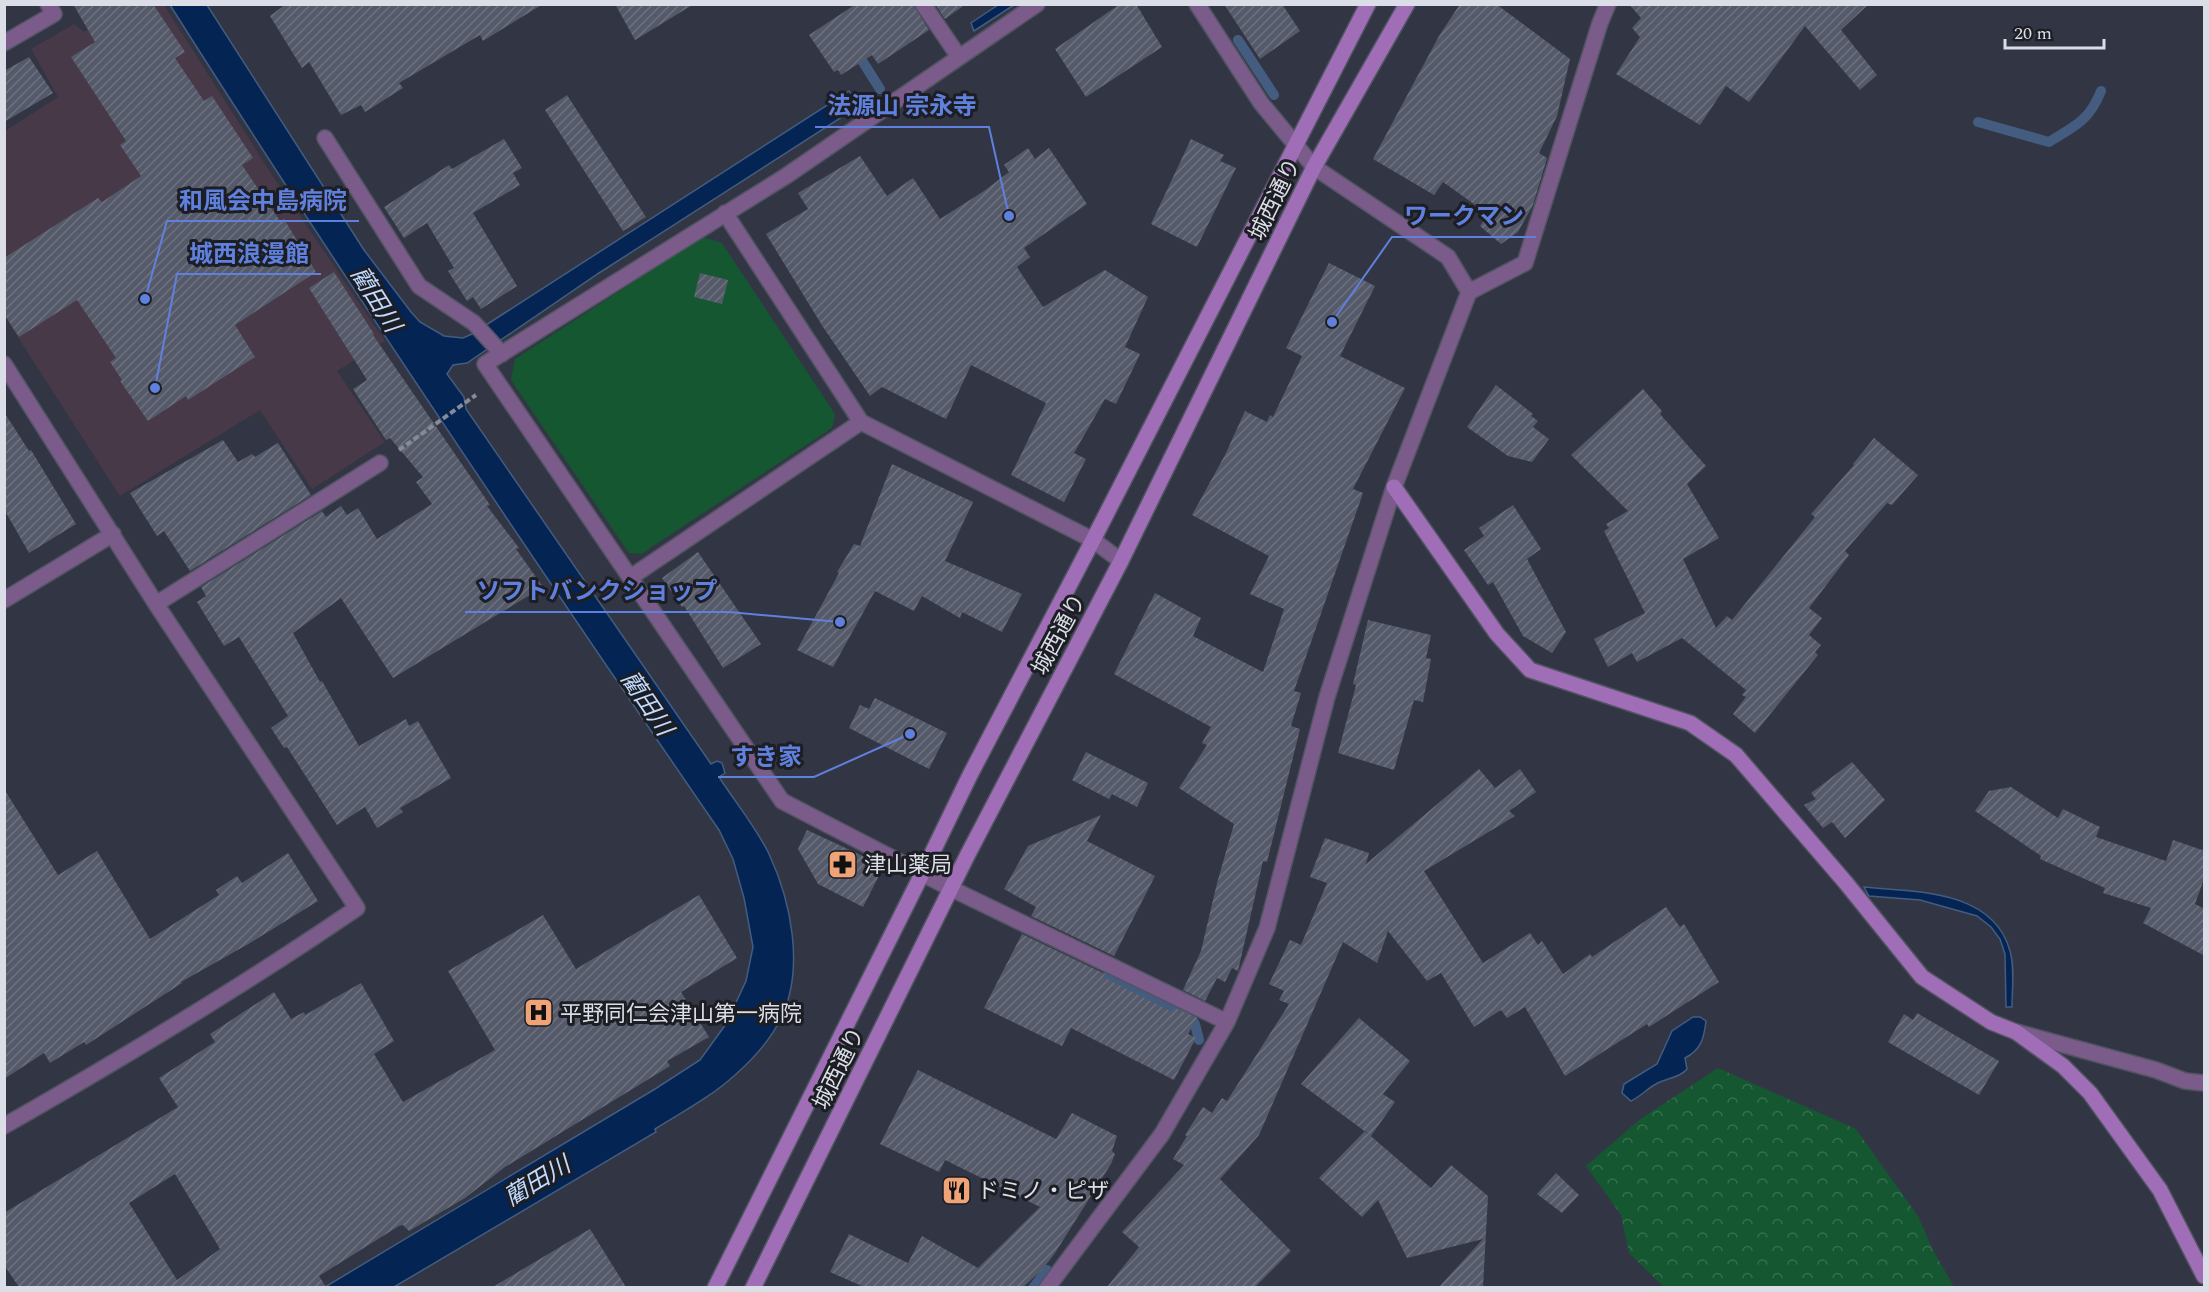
<svg xmlns="http://www.w3.org/2000/svg" width="2209" height="1292" viewBox="0 0 2209 1292" font-family="Spectral,'Noto Sans JP',serif">
<defs>
<pattern id="forest-crowns" width="20" height="18" patternUnits="userSpaceOnUse" patternTransform="scale(1.5)"><rect width="20" height="18" fill="#145731"/><path d="M2 6a3 3 0 1 1 6 0M12 15a3 3 0 1 1 6 0" fill="none" stroke="#366f4f"/></pattern>
<pattern id="building-hatch" width="6" height="6" patternUnits="userSpaceOnUse" patternTransform="scale(1.5)"><rect width="6" height="6" fill="#555a6a"/><path d="M-1 1l2-2M0 6l6-6M5 7l2-2" fill="none" stroke="#6d717f"/></pattern>
</defs>
<rect width="100%" height="100%" fill="#323644"/>
<!-- medical -->
<path fill="#473947" d="M 126,5 L 164,5 L 272,175 L 385,341 L 337,371 L 385,442 L 312,489 L 260,410 L 120,496 L 5,317 L 5,131 L 58,97 L 31,49 L 74,24 L 84,32 Z"/>
<!-- forest -->
<path fill="url(#forest-crowns)" d="M 1718,1068 L 1856,1129 L 1918,1216 L 1933,1250 L 1954,1287 L 1664,1287 L 1629,1253 L 1621,1215 L 1586,1166 L 1639,1120 Z"/>
<!-- green -->
<path fill="#145731" d="M 703,237 L 722,243 L 835,414 L 832,428 L 641,554 L 629,553 L 511,380 L 515,359 Z"/>
<!-- water -->
<path fill="#042553" stroke="#445c7f" stroke-width="1.5" d="M 170,5 L 207,5 L 364,250 L 411,312 L 420,322 L 444,336 L 463,338 L 472,334 L 849,91 L 859,106 L 599,273 L 467,363 L 453,365 L 447,374 L 464,397 L 466,409 L 711,764 L 717,761 L 722,763 L 725,773 L 719,777 C 735,802 756,827 769,854 C 791,901 805,969 781,1018 C 771,1039 752,1060 735,1075 C 711,1097 682,1112 655,1129 L 656,1132 L 394,1287 L 325,1287 L 655,1089 L 700,1060 L 726,1024 L 746,981 L 753,947 L 744,898 L 733,859 L 719,830 C 532,558 347,284 170,5 Z
M 998,5 L 1014,5 L 974,31 L 971,23 Z
M 1864,887 C 1915,892 1993,889 2010,951 C 2015,968 2012,989 2012,1007 L 2006,1007 L 2005,954 L 2000,939 L 1991,927 L 1977,916 L 1920,900 L 1869,896 Z
M 1693,1017 L 1700,1017 L 1706,1021 C 1704,1038 1701,1050 1685,1058 L 1687,1069 C 1680,1078 1666,1078 1656,1084 C 1647,1089 1641,1096 1631,1101 L 1622,1093 L 1624,1084 L 1657,1064 L 1672,1031 Z"/>
<g fill="none" stroke-linecap="round" stroke-linejoin="round">
<!-- stream -->
<path stroke="#445c7f" stroke-width="10" d="M 1238,40 L 1274,95
M 856,51 L 880,89
M 1978,122 L 2049,142 C 2075,126 2089,121 2101,91
M 1107,976 L 1192,1019 L 1195,1024 L 1199,1040
M 1033,1288 L 1047,1270"/>
</g>
<!-- building -->
<path fill="url(#building-hatch)" fill-rule="evenodd" d="M 73,4 L 153,4 L 185,52 L 175,58 L 204,101 L 212,96 L 253,158 L 242,165 L 280,221 L 284,219 L 316,272 L 235,325 L 255,357 L 188,400 L 186,396 L 148,421 L 120,381 L 122,380 L 110,362 L 116,358 L 77,300 L 19,337 L 4,314 L 4,258 L 98,198 L 102,202 L 141,176 L 120,145 L 126,141 L 71,57 L 95,42 Z
M 286,4 L 543,4 L 483,41 L 480,35 L 399,83 L 403,88 L 365,112 L 361,105 L 341,115 L 309,62 L 302,68 L 270,16 Z
M 615,4 L 694,4 L 635,40 Z
M 856,4 L 913,4 L 929,30 L 878,64 L 872,55 L 841,75 L 838,70 L 834,72 L 809,35 Z
M 935,4 L 966,4 L 945,19 Z
M 1120,4 L 1136,4 L 1162,47 L 1086,97 L 1055,49 Z
M 1224,4 L 1282,4 L 1300,31 L 1260,59 Z
M 1460,4 L 1496,4 L 1570,59 L 1557,116 L 1539,153 L 1547,158 L 1533,205 L 1518,232 L 1501,244 L 1480,226 L 1488,214 L 1443,182 L 1434,195 L 1373,159 L 1439,36 Z
M 1629,4 L 1869,4 L 1841,30 L 1877,75 L 1860,90 L 1805,26 L 1749,102 L 1726,86 L 1700,125 L 1616,74 L 1640,37 L 1632,28 L 1641,18 Z
M 29,57 L 53,93 L 4,122 L 4,71 Z
M 567,95 L 646,217 L 623,231 L 545,110 Z
M 504,139 L 522,168 L 513,173 L 520,185 L 473,213 L 517,286 L 481,309 L 473,297 L 467,301 L 448,271 L 454,268 L 427,223 L 404,238 L 384,207 L 449,165 L 452,169 Z
M 1191,139 L 1224,155 L 1220,161 L 1236,168 L 1197,247 L 1151,224 Z
M 1028,148 L 1035,159 L 1049,148 L 1087,204 L 1024,248 L 1030,257 L 1017,267 L 1043,307 L 1105,270 L 1148,297 L 1125,347 L 1140,354 L 1116,404 L 1105,399 L 1074,453 L 1086,459 L 1064,502 L 1011,475 L 1046,403 L 971,365 L 946,419 L 882,387 L 870,396 L 823,327 L 766,234 L 808,209 L 798,193 L 860,156 L 887,196 L 913,178 L 940,219 L 984,191 L 1009,172 L 1004,165 Z
M 1329,263 L 1375,286 L 1340,356 L 1405,388 L 1353,489 L 1363,493 L 1294,691 L 1301,693 L 1291,726 L 1300,729 L 1267,862 L 1263,861 L 1238,971 L 1232,968 L 1225,982 L 1217,978 L 1205,1001 L 1183,990 L 1201,951 L 1217,883 L 1234,824 L 1179,788 L 1207,745 L 1202,743 L 1211,727 L 1114,674 L 1155,593 L 1201,618 L 1193,636 L 1263,672 L 1284,609 L 1250,594 L 1269,556 L 1192,515 L 1225,455 L 1245,411 L 1267,422 L 1270,415 L 1273,417 L 1302,356 L 1286,348 Z
M 334,272 L 374,334 L 373,335 L 490,505 L 487,506 L 519,548 L 516,549 L 543,587 L 393,678 L 341,598 L 293,633 L 320,682 L 322,681 L 359,746 L 406,719 L 409,726 L 418,721 L 451,778 L 400,808 L 403,812 L 377,828 L 365,807 L 337,825 L 287,747 L 284,748 L 271,728 L 288,716 L 239,637 L 224,646 L 197,602 L 206,596 L 201,587 L 322,511 L 326,517 L 341,506 L 347,515 L 358,508 L 377,539 L 432,504 L 416,482 L 423,477 L 390,438 L 386,440 L 353,389 L 367,380 L 309,288 Z
M 700,273 L 728,280 L 722,304 L 694,297 Z
M 1496,385 L 1533,414 L 1531,416 L 1538,421 L 1533,427 L 1549,439 L 1532,462 L 1508,456 L 1467,427 Z
M 1643,389 L 1662,411 L 1660,414 L 1706,466 L 1687,484 L 1719,538 L 1683,559 L 1716,628 L 1727,616 L 1732,620 L 1815,517 L 1811,514 L 1854,465 L 1853,464 L 1874,438 L 1918,475 L 1892,505 L 1887,503 L 1845,551 L 1849,555 L 1809,608 L 1822,618 L 1809,635 L 1821,645 L 1815,652 L 1818,655 L 1755,733 L 1733,714 L 1746,697 L 1742,695 L 1746,690 L 1682,638 L 1637,662 L 1632,653 L 1608,667 L 1594,639 L 1645,613 L 1604,531 L 1609,528 L 1606,524 L 1628,511 L 1571,455 Z
M 4,412 L 29,451 L 31,450 L 76,524 L 29,553 L 4,509 Z
M 223,440 L 238,462 L 252,454 L 255,457 L 278,443 L 311,495 L 190,571 L 164,531 L 157,536 L 130,493 Z
M 892,464 L 973,502 L 945,561 L 1022,594 L 1002,632 L 962,612 L 960,618 L 922,596 L 914,611 L 875,591 L 833,667 L 797,650 L 839,573 L 837,572 L 854,544 L 860,546 Z
M 1513,505 L 1541,549 L 1527,559 L 1566,632 L 1552,653 L 1523,636 L 1493,582 L 1488,585 L 1464,550 L 1484,536 L 1479,528 Z
M 698,552 L 761,644 L 723,668 L 684,606 L 682,607 L 662,578 Z
M 1368,620 L 1431,635 L 1426,658 L 1431,659 L 1423,702 L 1414,700 L 1394,770 L 1338,753 L 1356,685 L 1353,684 Z
M 875,698 L 947,733 L 929,769 L 849,728 L 860,705 L 869,709 Z
M 1086,752 L 1148,783 L 1137,807 L 1112,794 L 1109,799 L 1072,780 Z
M 1852,762 L 1885,800 L 1845,838 L 1832,822 L 1823,828 L 1804,805 L 1816,799 L 1811,793 Z
M 1479,769 L 1495,788 L 1520,769 L 1536,792 L 1509,811 L 1515,816 L 1424,871 L 1483,963 L 1530,933 L 1538,945 L 1542,941 L 1563,974 L 1590,954 L 1592,957 L 1666,907 L 1680,927 L 1684,924 L 1719,982 L 1649,1027 L 1647,1024 L 1565,1076 L 1525,1007 L 1507,1018 L 1501,1010 L 1474,1027 L 1441,973 L 1427,981 L 1388,931 L 1377,963 L 1343,942 L 1259,1135 L 1220,1179 L 1291,1251 L 1255,1287 L 1107,1287 L 1139,1247 L 1122,1232 L 1184,1165 L 1173,1159 L 1187,1136 L 1185,1135 L 1203,1107 L 1212,1113 L 1222,1098 L 1227,1101 L 1289,1004 L 1279,1000 L 1284,991 L 1269,984 L 1290,940 L 1301,945 L 1327,883 L 1310,877 L 1325,838 L 1369,853 L 1366,864 Z
M 2011,787 L 2058,818 L 2063,809 L 2100,827 L 2096,837 L 2166,861 L 2173,840 L 2205,851 L 2205,876 L 2195,904 L 2205,909 L 2205,956 L 2143,923 L 2151,908 L 2103,893 L 2105,888 L 2040,859 L 2041,856 L 1975,811 L 1989,791 Z
M 4,789 L 58,875 L 97,851 L 150,939 L 219,895 L 216,890 L 237,876 L 242,883 L 288,853 L 318,901 L 250,943 L 181,982 L 182,983 L 165,994 L 86,1045 L 84,1042 L 50,1063 L 44,1053 L 4,1079 Z
M 1101,815 L 1087,841 L 1155,876 L 1114,956 L 1031,916 L 1036,907 L 1004,889 L 1028,846 Z
M 807,830 L 884,866 L 863,907 L 818,884 L 798,849 Z
M 699,895 L 737,958 L 681,992 L 709,1037 L 667,1061 L 670,1066 L 505,1167 L 465,1198 L 409,1231 L 403,1225 L 399,1226 L 319,1276 L 326,1287 L 19,1287 L 4,1265 L 4,1213 L 178,1107 L 159,1078 L 215,1042 L 210,1034 L 274,992 L 291,1019 L 304,1012 L 305,1015 L 361,983 L 394,1041 L 374,1054 L 403,1102 L 495,1050 L 448,971 L 543,915 L 576,969 ZM 175,1174 L 220,1249 L 177,1280 L 129,1203 Z
M 1022,934 L 1105,974 L 1103,977 L 1172,1012 L 1175,1008 L 1197,1018 L 1188,1034 L 1196,1038 L 1174,1080 L 1071,1028 L 1062,1046 L 984,1008 Z
M 1917,1013 L 1999,1061 L 1979,1095 L 1888,1042 L 1904,1014 L 1913,1020 Z
M 1359,1018 L 1410,1061 L 1383,1094 L 1395,1102 L 1371,1136 L 1301,1084 Z
M 918,1070 L 1056,1139 L 1072,1113 L 1117,1136 L 1112,1151 L 1115,1154 L 1111,1164 L 1055,1253 L 1042,1270 L 1023,1287 L 864,1287 L 830,1272 L 849,1234 L 908,1263 L 922,1236 L 978,1268 L 1040,1207 L 945,1160 L 939,1172 L 880,1144 Z
M 1365,1131 L 1431,1188 L 1451,1165 L 1488,1196 L 1483,1287 L 1439,1287 L 1483,1239 L 1407,1258 L 1378,1200 L 1362,1217 L 1319,1178 Z
M 1556,1173 L 1579,1195 L 1562,1213 L 1537,1194 Z
M 590,1229 L 626,1287 L 493,1287 Z"/>
<g fill="none" stroke-linecap="round" stroke-linejoin="round">
<defs>
<path id="lane" d="M 325,138 L 419,286 L 474,323 L 502,354"/>
<path id="street" d="M 923,4 L 959,57
M 1037,4 L 786,176 L 485,364 L 782,801 L 952,889 L 1227,1022
M 4,43 L 54,14 L 48,4
M 725,213 L 861,422 L 1093,540 L 1121,561
M 1469,292 L 1525,263 L 1600,23 L 1608,4
M 4,364 L 156,604 L 357,908 C 243,986 125,1057 4,1126
M 631,577 L 861,422
M 4,600 L 113,534
M 156,604 L 380,463
M 2016,1032 L 2156,1070 L 2185,1081 L 2204,1083
M 1047,1288 L 1162,1134 L 1227,1022 L 1267,928 L 1327,697 L 1394,487 L 1469,292 L 1448,257 L 1314,167 L 1261,103 L 1197,4"/>
<path id="secondary" d="M 1394,487 L 1497,634 L 1530,670 L 1690,723 L 1736,755 L 1846,883 L 1922,977 L 1991,1022 L 2016,1032 L 2063,1066 L 2090,1093 L 2160,1190 L 2204,1276
M 715,1288 L 922,874 L 970,775 L 1093,540 L 1368,4
M 753,1288 L 967,856 L 1121,561 L 1314,167 L 1407,4"/>
</defs>
<!-- lane casing -->
<use href="#lane" stroke="#505461" stroke-width="18"/>
<!-- street casing -->
<use href="#street" stroke="#505461" stroke-width="18"/>
<!-- secondary casing -->
<use href="#secondary" stroke="#505461" stroke-width="18"/>
<!-- path -->
<path stroke="#878b96" stroke-width="4" stroke-dasharray="6 3" stroke-linecap="butt" d="M 399,450 L 476,395"/>
<!-- lane -->
<use href="#lane" stroke="#7a5b89" stroke-width="15"/>
<!-- street -->
<use href="#street" stroke="#7a5b89" stroke-width="15"/>
<!-- secondary -->
<use href="#secondary" stroke="#9f6eb7" stroke-width="15"/>
</g>
<!-- icons -->
<defs>
<symbol id="pharmacy-square" viewBox="-11 -11 22 22"><rect x="-9" y="-9" width="18" height="18" rx="4" fill="#efa377" stroke="#1c1e24"/><path d="M-2-6h4v4h4v4h-4v4h-4v-4h-4v-4h4Z" fill="#111"/></symbol>
<symbol id="hospital-square" viewBox="-11 -11 22 22"><rect x="-9" y="-9" width="18" height="18" rx="4" fill="#efa377" stroke="#1c1e24"/><path d="M-5-5h3v3.5h4V-5h3V5h-3V1.5h-4V5h-3Z" fill="#111"/></symbol>
<symbol id="restaurant-square" viewBox="-11 -11 22 22"><rect x="-9" y="-9" width="18" height="18" rx="4" fill="#efa377" stroke="#1c1e24"/><path d="M-5-6h1v4h1v-4h1v4h1v-4h1v5L-1.5 .5V6h-2V.5L-5-1ZM5-6V6H3V1.5H1.5Q1.5-4 5-6Z" fill="#111"/></symbol>
</defs>
<g fill-rule="evenodd">
<use href="#pharmacy-square" x="826" y="848" width="33" height="33"/>
<use href="#hospital-square" x="522" y="996" width="33" height="33"/>
<use href="#restaurant-square" x="940" y="1174" width="33" height="33"/>
</g>
<g text-anchor="middle" stroke-width="6" stroke-linejoin="round" paint-order="stroke">
<!-- street labels -->
<g font-size="22" fill="#dbdee7" stroke="#1c1e24">
<text transform="translate(1274 199) rotate(-64)" y="8">城西通り</text>
<text transform="translate(1058 634) rotate(-62)" y="8">城西通り</text>
<text transform="translate(838 1068) rotate(-64)" y="8">城西通り</text>
</g>
<!-- poi labels -->
<g font-size="22" fill="#dbdee7" stroke="#1c1e24" text-anchor="start">
<text x="864" y="872">津山薬局</text>
<text x="560" y="1021">平野同仁会津山第一病院</text>
<text x="977" y="1198">ドミノ・ピザ</text>
</g>
<!-- water labels -->
<g font-size="24" font-style="italic" fill="#c1daff" stroke="#1c1e24">
<text transform="translate(376 299) rotate(58)" y="8">藺田川</text>
<text transform="translate(647 703) rotate(56)" y="8">藺田川</text>
<text transform="translate(537 1181) rotate(-31)" y="8">藺田川</text>
</g>
</g>
<!-- callouts -->
<path fill="none" stroke="#6080dd" stroke-width="2" d="M1009 216L989 127H815M145 299L167 221H359M1332 322L1392 237H1536M155 388L177 274H321M840 622L729 612H465M910 734L814 777H718"/>
<g fill="#6080dd" stroke="#1c1e24" stroke-width="2">
<circle cx="1009" cy="216" r="6"/>
<circle cx="145" cy="299" r="6"/>
<circle cx="1332" cy="322" r="6"/>
<circle cx="155" cy="388" r="6"/>
<circle cx="840" cy="622" r="6"/>
<circle cx="910" cy="734" r="6"/>
</g>
<g font-size="24" text-anchor="middle" font-weight="bold" fill="#6080dd" stroke="#1c1e24" stroke-width="6" stroke-linejoin="round" paint-order="stroke">
<text x="902" y="114">法源山 宗永寺</text>
<text x="263" y="209">和風会中島病院</text>
<text x="1464" y="224">ワークマン</text>
<text x="249" y="262">城西浪漫館</text>
<text x="597" y="599">ソフトバンクショップ</text>
<text x="766" y="765">すき家</text>
</g>
<!-- border -->
<rect width="2209" height="1292" fill="none" stroke="#dbdee7" stroke-width="12"/>
<!-- scale -->
<path d="M2005 39v9h99v-9" fill="none" stroke="#dbdee7" stroke-width="3"/>
<text x="2014" y="39" font-size="18" fill="#dbdee7" stroke="#1c1e24" stroke-width="4.5" paint-order="stroke">20 m</text>
</svg>
